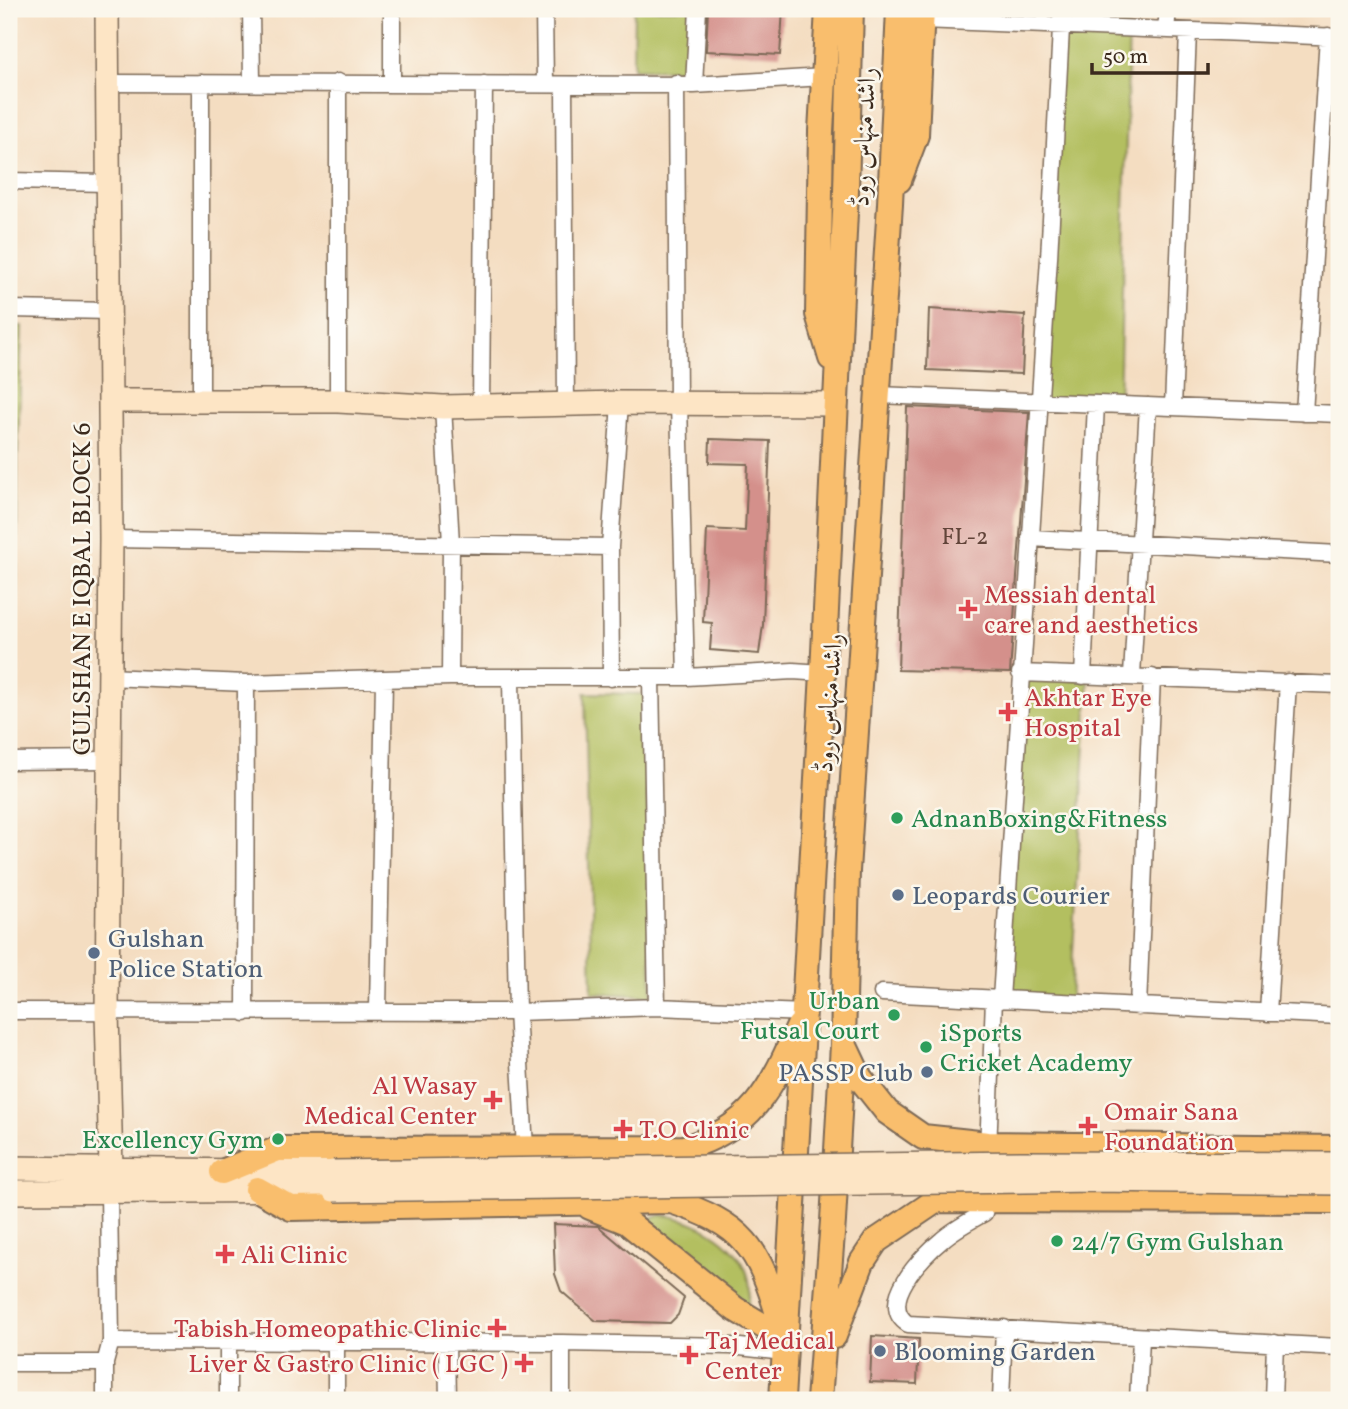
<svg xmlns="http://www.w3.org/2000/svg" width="1348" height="1409" viewBox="0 0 1348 1409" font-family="Vollkorn,Amiri,serif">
<rect width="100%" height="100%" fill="#fbf7ec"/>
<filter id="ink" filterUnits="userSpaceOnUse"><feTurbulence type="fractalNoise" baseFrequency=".0143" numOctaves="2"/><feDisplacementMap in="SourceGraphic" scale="14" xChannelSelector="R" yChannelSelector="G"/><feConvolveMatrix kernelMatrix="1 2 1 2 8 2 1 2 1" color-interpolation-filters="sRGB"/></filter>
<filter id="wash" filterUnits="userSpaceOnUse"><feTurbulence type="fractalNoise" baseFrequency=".00686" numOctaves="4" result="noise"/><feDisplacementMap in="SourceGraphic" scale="28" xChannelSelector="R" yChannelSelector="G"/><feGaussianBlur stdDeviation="1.57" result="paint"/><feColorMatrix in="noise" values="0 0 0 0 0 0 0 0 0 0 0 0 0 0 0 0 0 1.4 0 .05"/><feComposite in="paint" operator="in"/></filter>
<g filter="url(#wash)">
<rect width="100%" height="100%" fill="#f4ddc1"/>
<!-- green -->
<path fill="#b3bf61" stroke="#777440" stroke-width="2" d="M 634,9 L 690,9 L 688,70 L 633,69 Z
M 1061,25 L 1129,28 L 1119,405 L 1037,402 Z
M 9,326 L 22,326 L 18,450 L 9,450 Z
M 9,452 L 18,452 L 16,596 L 9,596 Z
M 1020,673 L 1089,676 L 1070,1003 L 1001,999 Z
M 585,693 L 645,694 L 652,996 L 592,993 Z
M 662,1215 C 703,1219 761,1255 748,1303 L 740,1306 L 640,1222 Z"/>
<g id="blocks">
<!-- building -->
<path fill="#d4908b" d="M 708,9 L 783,9 L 780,55 L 706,51 Z
M 929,309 L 1025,315 L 1022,374 L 927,370 Z
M 907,407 L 1029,412 L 1010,673 L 898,670 Z
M 710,439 L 770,441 L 763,625 L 759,654 L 710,650 L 712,623 L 703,622 L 707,529 L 745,531 L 748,464 L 709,463 Z
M 553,1224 L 598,1226 L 684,1298 L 678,1315 L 670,1323 L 596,1321 L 561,1291 L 555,1274 Z
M 872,1336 L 919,1339 L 917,1384 L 870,1382 Z"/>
</g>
</g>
<g filter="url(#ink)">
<use href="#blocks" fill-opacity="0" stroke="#7c6957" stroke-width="2"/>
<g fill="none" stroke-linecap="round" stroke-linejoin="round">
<defs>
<path id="street" d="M 251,9 L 252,82
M 392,9 L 392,83
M 544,9 L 545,83
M 922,20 L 1339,37
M 1166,30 L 1168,9
M 107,83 L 694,85 L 824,77
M 201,83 L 201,400
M 676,83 L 678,403
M 564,85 L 566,406
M 694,85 L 698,9
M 9,181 L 107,183
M 9,309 L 111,311
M 878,395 L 1339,414
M 338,401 L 338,82
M 679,403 L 686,677
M 443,407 L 451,543 L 450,677
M 481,407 L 484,84
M 1173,407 L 1188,32
M 1304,413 L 1328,36
M 1030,538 L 1339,554
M 111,539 L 610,547
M 1020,673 L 1339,685
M 1132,675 L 1148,406
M 1083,676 L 1096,404
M 108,677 L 246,683 L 450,677 L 686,677 L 793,671 L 823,673
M 611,678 L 610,547 L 620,403
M 651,678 L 657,1007
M 511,679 L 517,1012 L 525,1148
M 9,761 L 107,760
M 882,993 L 1339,1016
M 1001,999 L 1049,258 L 1062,9
M 1138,1007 L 1152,677
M 378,1010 L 384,680
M 9,1011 L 517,1012 L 657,1007 L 805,1013
M 245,1013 L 246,683
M 1268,1013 L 1288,682
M 988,1150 L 994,999
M 988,1194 L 984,1213 C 970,1221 954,1229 942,1240 C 922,1256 876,1304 908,1324 L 1339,1347
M 111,1341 L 562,1343 L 731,1346 L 784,1352
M 336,1341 L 336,1400
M 447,1344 L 448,1400
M 9,1363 L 105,1363
M 105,1400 L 105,1363 L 111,1341 L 109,1191
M 228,1400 L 228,1341
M 562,1400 L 562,1343
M 1001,1400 L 1004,1328
M 1138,1400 L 1141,1338
M 1273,1400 L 1275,1343"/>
<path id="secondary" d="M 107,9 L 111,539 L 107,1012 L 111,1169
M 110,401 L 338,401 L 443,407 L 620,403 L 836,404
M 9,1168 L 333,1172
M 9,1192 L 334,1190"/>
<path id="primary" d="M 828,9 L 821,131 L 818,314 L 831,358
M 899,180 L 916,135 L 922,9
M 844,1044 L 860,1078 L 887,1112 L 923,1137 L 988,1144 L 1339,1148
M 222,1172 L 278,1149 L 684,1148 C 754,1128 771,1088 799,1026
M 257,1189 L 291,1208 L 671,1201 C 743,1224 759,1247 779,1318
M 590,1207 L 627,1222 L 735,1309 L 785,1339
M 834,1336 L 862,1262 L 876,1241 L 937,1200 L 1339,1201
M 782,1400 L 823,673 L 846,191 L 851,9
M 819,1400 L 833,1221 L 843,1044 L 847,871 L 890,204 L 899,9"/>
</defs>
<!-- street casing -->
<use href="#street" stroke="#7c6957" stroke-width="19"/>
<!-- secondary casing -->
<use href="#secondary" stroke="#7c6957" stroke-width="26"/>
<!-- primary casing -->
<use href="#primary" stroke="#7c6957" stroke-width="28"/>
<!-- street -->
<use href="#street" stroke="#fff" stroke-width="16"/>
<!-- secondary -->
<use href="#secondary" stroke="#fde5c5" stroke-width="23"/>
<!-- primary -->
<use href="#primary" stroke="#f9be6d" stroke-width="24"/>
<defs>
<path id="secondary-bridge" d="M 333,1172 L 1020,1163 L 1339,1164
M 334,1190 L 1094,1180 L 1339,1183"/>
</defs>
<!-- secondary-bridge casing -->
<use href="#secondary-bridge" stroke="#7c6957" stroke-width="26" stroke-linecap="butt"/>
<!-- secondary-bridge -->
<use href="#secondary-bridge" stroke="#fde5c5" stroke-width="23"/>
</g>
</g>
<!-- markers -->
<g fill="#e0444e" stroke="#fbf7ec" stroke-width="2.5">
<path d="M964.5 598.5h7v7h7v7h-7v7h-7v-7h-7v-7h7z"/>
<path d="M1004.5 701.5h7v7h7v7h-7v7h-7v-7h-7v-7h7z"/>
<path d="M489.5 1089.5h7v7h7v7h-7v7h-7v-7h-7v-7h7z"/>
<path d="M1084.5 1115.5h7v7h7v7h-7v7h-7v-7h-7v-7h7z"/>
<path d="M619.5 1118.5h7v7h7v7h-7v7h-7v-7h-7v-7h7z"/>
<path d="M221.5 1243.5h7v7h7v7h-7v7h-7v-7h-7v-7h7z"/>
<path d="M493.5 1317.5h7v7h7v7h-7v7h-7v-7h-7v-7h7z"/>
<path d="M685.5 1344.5h7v7h7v7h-7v7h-7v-7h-7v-7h7z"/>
<path d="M520.5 1352.5h7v7h7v7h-7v7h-7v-7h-7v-7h7z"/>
</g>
<g fill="#2e9e5b" stroke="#fbf7ec" stroke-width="2.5">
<circle cx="897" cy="818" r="7"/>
<circle cx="894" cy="1015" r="7"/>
<circle cx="926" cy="1047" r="7"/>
<circle cx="278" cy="1139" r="7"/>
<circle cx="1057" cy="1241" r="7"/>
</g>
<g fill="#5c6f8a" stroke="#fbf7ec" stroke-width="2.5">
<circle cx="898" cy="895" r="7"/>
<circle cx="94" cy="953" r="7"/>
<circle cx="927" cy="1072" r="7"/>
<circle cx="880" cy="1351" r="7"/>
</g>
<g text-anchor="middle" stroke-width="5" stroke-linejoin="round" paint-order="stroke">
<!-- number labels -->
<g font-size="23" fill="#614439">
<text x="965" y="544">FL-2</text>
</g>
<!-- street labels -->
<g font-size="26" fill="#3b2a1e" stroke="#fbf7ec">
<text transform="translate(863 137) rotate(-87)" y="9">راشد منہاس روڈ</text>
<text transform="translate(81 589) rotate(-90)" y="9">GULSHAN E IQBAL BLOCK 6</text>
<text transform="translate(828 703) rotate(-86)" y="9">راشد منہاس روڈ</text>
</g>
<!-- health labels -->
<g font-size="26" fill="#be3a42" stroke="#fbf7ec" text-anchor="start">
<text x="984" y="603">Messiah dental<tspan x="984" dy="30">care and aesthetics</tspan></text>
<text x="1024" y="706">Akhtar Eye<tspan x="1024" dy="30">Hospital</tspan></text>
<text x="477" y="1094" text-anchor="end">Al Wasay<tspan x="477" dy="30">Medical Center</tspan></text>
<text x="1104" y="1120">Omair Sana<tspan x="1104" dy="30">Foundation</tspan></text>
<text x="639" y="1138">T.O Clinic</text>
<text x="241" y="1263">Ali Clinic</text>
<text x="481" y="1337" text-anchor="end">Tabish Homeopathic Clinic</text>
<text x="705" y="1349">Taj Medical<tspan x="705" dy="30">Center</tspan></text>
<text x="508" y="1372" text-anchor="end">Liver &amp; Gastro Clinic ( LGC )</text>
</g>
<!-- leisure labels -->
<g font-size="26" fill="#27864d" stroke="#fbf7ec" text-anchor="start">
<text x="911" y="827">AdnanBoxing&amp;Fitness</text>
<text x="880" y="1009" text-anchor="end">Urban<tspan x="880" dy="30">Futsal Court</tspan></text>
<text x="940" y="1041">iSports<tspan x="940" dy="30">Cricket Academy</tspan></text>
<text x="264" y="1148" text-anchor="end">Excellency Gym</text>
<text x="1071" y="1250">24/7 Gym Gulshan</text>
</g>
<!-- service labels -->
<g font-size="26" fill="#4e5e75" stroke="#fbf7ec" text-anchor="start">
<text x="912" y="904">Leopards Courier</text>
<text x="108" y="947">Gulshan<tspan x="108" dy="30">Police Station</tspan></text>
<text x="913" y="1081" text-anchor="end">PASSP Club</text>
<text x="894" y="1360">Blooming Garden</text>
</g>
</g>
<!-- margin -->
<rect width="1348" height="1409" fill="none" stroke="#fbf7ec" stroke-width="35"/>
<!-- scale -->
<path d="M1092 63v10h116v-10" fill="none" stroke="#3b2a1e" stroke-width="3.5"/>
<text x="1103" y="63" font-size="21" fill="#3b2a1e" stroke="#fbf7ec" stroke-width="5" paint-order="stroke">50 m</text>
</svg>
